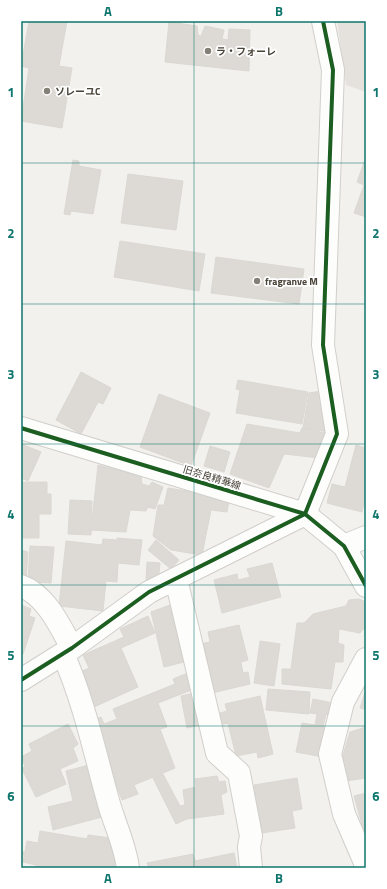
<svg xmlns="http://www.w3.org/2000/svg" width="387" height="889" viewBox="0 0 387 889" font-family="'Titillium Web','Noto Sans JP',sans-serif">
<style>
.parking{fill:#e5e2de}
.building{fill:#dddad5;stroke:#dbd8d3}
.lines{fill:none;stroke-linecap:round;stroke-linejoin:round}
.minor-casing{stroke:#d1cfcb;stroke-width:24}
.minor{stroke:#fdfdfc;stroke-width:22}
.cycleway-casing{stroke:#fff;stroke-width:6}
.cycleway{stroke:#1b5e20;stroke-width:4}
.grid{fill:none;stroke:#0f766e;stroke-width:1;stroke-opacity:0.55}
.poi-dot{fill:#848077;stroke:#fff;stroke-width:1.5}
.labels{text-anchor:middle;stroke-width:3.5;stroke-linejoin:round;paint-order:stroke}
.poi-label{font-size:10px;font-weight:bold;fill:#494338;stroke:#fff;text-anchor:start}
.street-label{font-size:10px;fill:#494338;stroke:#fff}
.neatline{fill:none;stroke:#0f766e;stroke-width:1.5}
.grid-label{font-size:13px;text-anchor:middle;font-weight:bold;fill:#0f766e}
</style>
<rect width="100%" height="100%" fill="#f3f1ed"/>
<path class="parking" d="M337,21h29v71l-20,-7z"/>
<g class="building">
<path d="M29,21h38l-8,45 13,2 -10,60 -41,-7 8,-53 -8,-2z"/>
<path d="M169,22l28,4 1,9 3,1 4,-10 19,4 -2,9 6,1 1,-11 21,1 -1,41 -84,-9z"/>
<path d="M366,157v60l-12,-4 10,-28 -7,-3z"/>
<path d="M73,160l6,1v5l22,4 -8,44 -22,-3 -1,4 -6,-1z"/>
<path d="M128,174l55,7 -7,49 -55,-7z"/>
<path d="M120,241l85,13 -6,37 -85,-14z"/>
<path d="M216,257l88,12 -5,35 -88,-11z"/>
<path d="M81,372l30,16 -8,16 -5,-2 -17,32 -25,-14z"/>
<path d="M238,380l70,12 -6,32 -66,-11 4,-23 -4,-1z"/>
<path d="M322,391l7,41 -26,-4 6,-35z"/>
<path d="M159,394l51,19 -19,53 -51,-19z"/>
<path d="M247,424l53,9 2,-5 27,6 -9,24 -36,-4 -15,34 -39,-14z"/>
<path d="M21,444l20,8 -13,29 -7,-3z"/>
<path d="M356,445l10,3v48l-4,16 -35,-9 5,-19 13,3z"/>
<path d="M210,446l20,6 -6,20 -20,-6z"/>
<path d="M98,465l43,11 1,8 7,2 3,-4 11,5 -8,22 -7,-2 -2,4 -16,-1 -4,22 -35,-2z"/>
<path d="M21,482h26v12h4v20h-12v24h-18z"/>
<path d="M168,488l45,7v3l16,3 -2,11 -16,-2 -9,45 -31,-5 -18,-14 5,-31h6z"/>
<path d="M70,500l22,1 -1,34 -23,-1z"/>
<path d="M117,538l25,2 -3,25 -21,-2 -1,19 -11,-1 -3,30 -44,-5 7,-65 36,4 1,-6 14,1z"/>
<path d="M156,540l23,20 -8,9 -23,-19z"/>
<path d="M30,546l24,1 -3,36 -23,-1z"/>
<path d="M21,550l7,2 -2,29 -5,-2z"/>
<path d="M147,562l13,1 -2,20 -12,-2z"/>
<path d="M272,563l9,34 -59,16 -8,-33 23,-6 1,6 12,-3 -3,-8z"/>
<path d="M359,599l7,3v27h-3l-3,4 -21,-4 -1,14 6,2 -1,17h-8l-4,27 -49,-5v-15h9l6,-46h7l9,-9 33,-8 3,-6z"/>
<path d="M21,605l10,4 -2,7 6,2 -12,36h-2z"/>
<path d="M170,605l14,57 -20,5 -13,-55z"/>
<path d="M148,616l7,17 -34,15 17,39 -44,20 -16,-34 11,-5 -6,-13 41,-18 -4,-8z"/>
<path d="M239,625l9,35 -7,2 2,11 5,-1 2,12 -38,9 -12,-49 10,-2 -2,-10z"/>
<path d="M260,641l20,3 -6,42 -20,-3z"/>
<path d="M188,673l6,16 -36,14 9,24 -7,2 15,39 -41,17 4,9 -16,6 -30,-79 9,-4 3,7 13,-5 -4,-10 62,-25 -2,-5z"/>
<path d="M268,689l42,3 -1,22 -43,-4z"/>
<path d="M366,689v21l-6,-2z"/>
<path d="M194,693l6,32 -13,3 -6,-32z"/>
<path d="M260,696l13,58 -15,4 -1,-6 -21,4 -8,-33 -9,2 -2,-11 10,-3 -2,-7z"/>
<path d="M313,699l20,4 -3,12 -4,-1 -3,13 5,1 -5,29 -27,-5 6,-29 13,2 2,-11 -7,-1z"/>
<path d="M68,724l10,20 -5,4 5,13 -18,8 6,15 -30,13 -14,-28 3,-3 -4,-9 11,-6 -3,-7z"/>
<path d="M366,727v51l-20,3 -4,-23 8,-26z"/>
<path d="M89,765l13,52 -49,13 -5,-23 25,-6 -7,-30z"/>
<path d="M163,774l17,32 5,-1 -2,-15 13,-3 -1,-8 22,-3 2,6 6,-1 2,11 -6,3 3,19 -37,5 -11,5 -23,-46z"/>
<path d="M297,778l5,31 -10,2 3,17 -33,5 -8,-48z"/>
<path d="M366,793v46l-12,-43z"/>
<path d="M40,831l47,8 1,-4 22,3v5l8,1 -4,24h-78v-3l-13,-3 4,-21 11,2z"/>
<path d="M21,851l3,1 -3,10z"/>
<path d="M234,853l3,15h-88l-2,-5 46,-9 2,7z"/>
</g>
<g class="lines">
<g class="minor-casing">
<g id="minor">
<path d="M21,428l284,86 39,32 22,40"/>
<path d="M344,546l22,-9"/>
<path d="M176,579l41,174 22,20 12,63 -2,11 2,21"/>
<path d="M21,586c25,9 39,40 51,62"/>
<path d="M63,654c21,47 32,100 46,150 6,21 16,41 19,64"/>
<path d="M366,659l-23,43 -13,52 14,60 22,51"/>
<path d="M21,680l51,-32 77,-56 156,-78 32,-80 -14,-89 10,-275 -10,-49"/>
</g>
</g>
<use href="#minor" class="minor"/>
<g class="cycleway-casing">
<g id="cycleway">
<path d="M21,428l284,86 39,32 22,40"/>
<path d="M21,680l51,-32 77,-56 156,-78 32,-80 -14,-89 10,-275 -10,-49"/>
</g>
</g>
<use href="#cycleway" class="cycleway"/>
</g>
<path class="grid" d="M194,21v847M21,163h345M21,304h345M21,444h345M21,585h345M21,726h345"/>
<g class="poi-dot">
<circle cx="208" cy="51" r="4"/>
<circle cx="47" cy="91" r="4"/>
<circle cx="257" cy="281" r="4"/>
</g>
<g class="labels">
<g class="poi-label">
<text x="216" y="55">ラ・フォーレ</text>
<text x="55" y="95">ソレーユC</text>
<text x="265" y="285">fragranve M</text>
</g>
<g class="street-label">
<text transform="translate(212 477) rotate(17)" y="4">旧奈良精華線</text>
</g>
</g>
<rect width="387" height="889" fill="none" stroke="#ffffff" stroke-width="44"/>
<rect x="22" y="22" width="343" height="845" class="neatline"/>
<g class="grid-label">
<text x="108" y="16">A</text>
<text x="279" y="16">B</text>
<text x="11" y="97">1</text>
<text x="376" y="97">1</text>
<text x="11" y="238">2</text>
<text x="376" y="238">2</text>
<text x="11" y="379">3</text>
<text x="376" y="379">3</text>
<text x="11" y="519">4</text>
<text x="376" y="519">4</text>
<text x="11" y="660">5</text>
<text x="376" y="660">5</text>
<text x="11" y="801">6</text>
<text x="376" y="801">6</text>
<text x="108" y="883">A</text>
<text x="279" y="883">B</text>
</g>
</svg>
